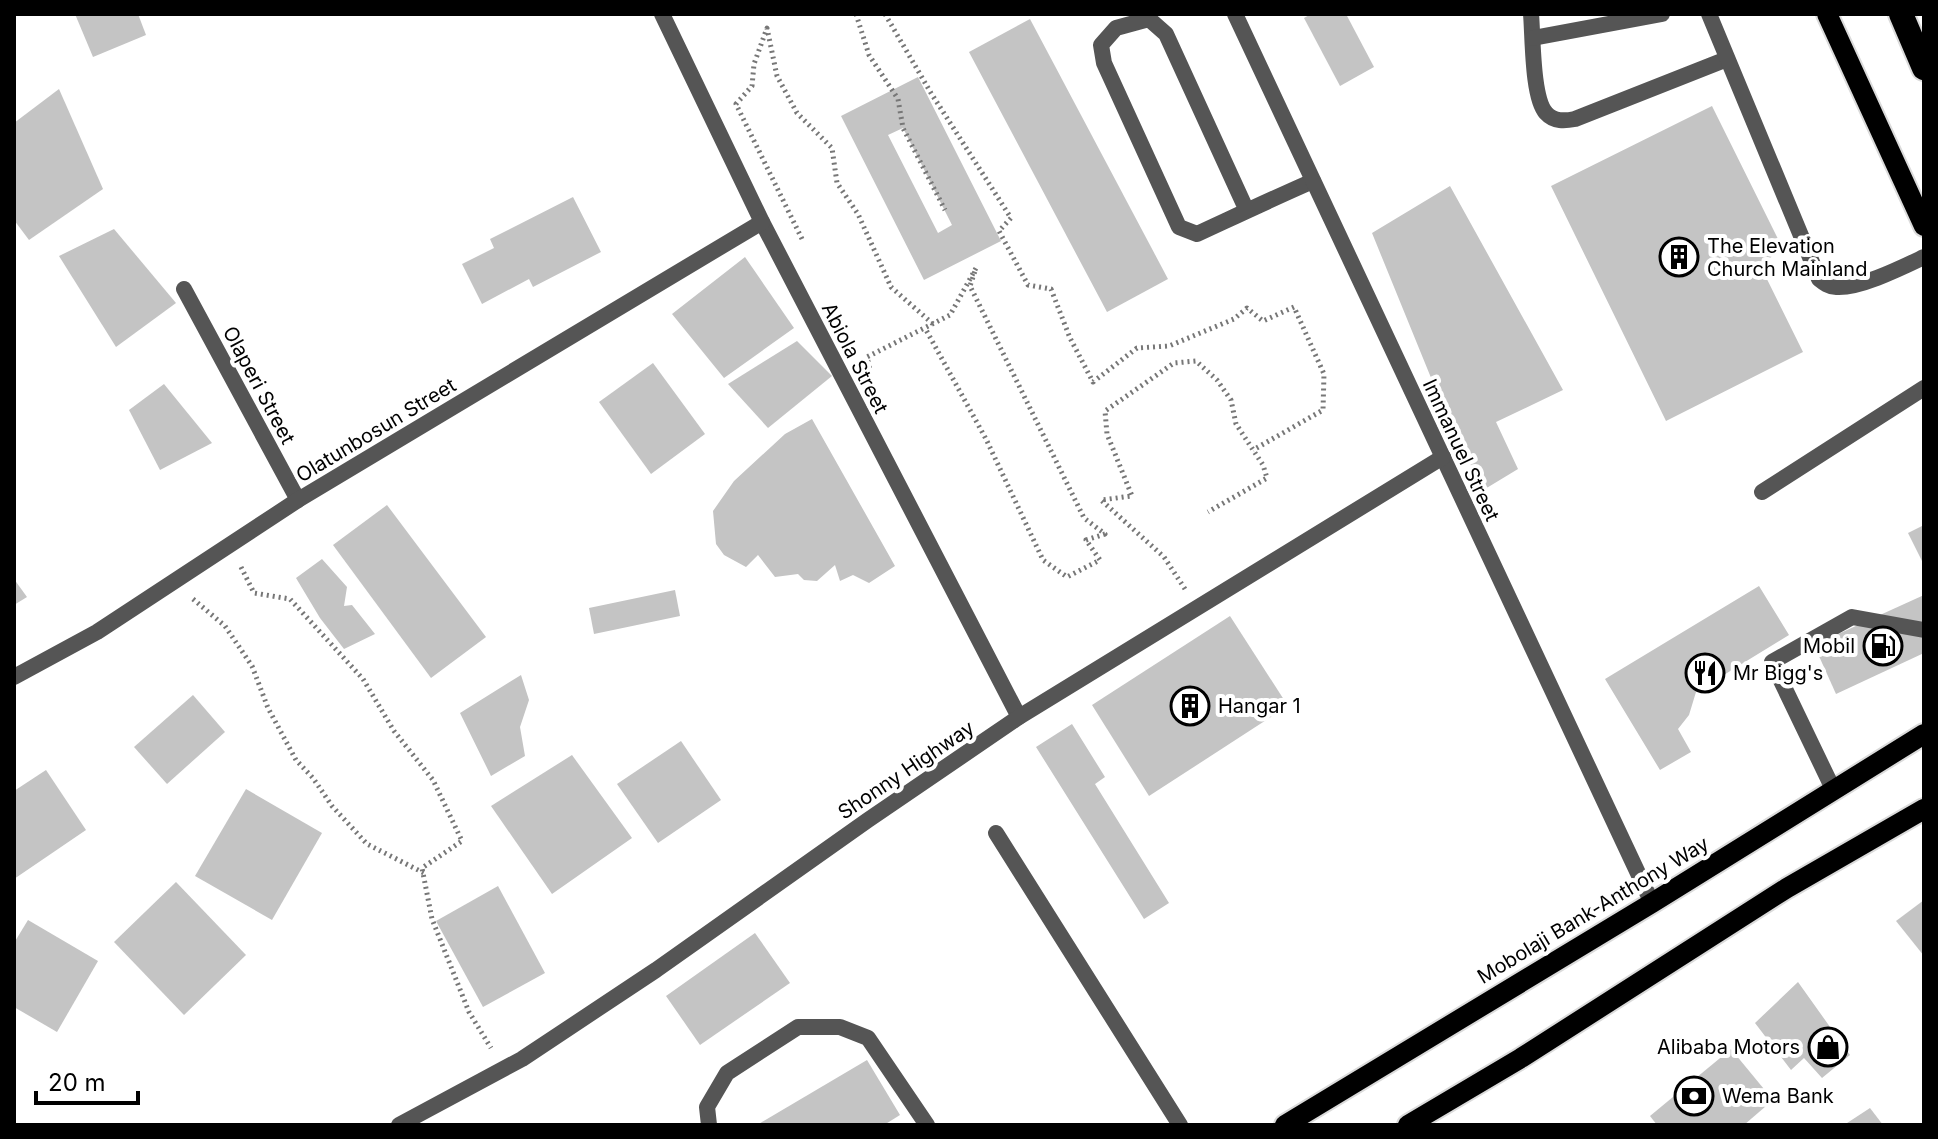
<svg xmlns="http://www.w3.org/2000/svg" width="1938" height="1139" viewBox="0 0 1938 1139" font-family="Inter,sans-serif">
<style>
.building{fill:#c4c4c4;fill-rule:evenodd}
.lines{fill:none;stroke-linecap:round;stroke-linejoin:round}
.primary-casing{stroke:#dbdbdb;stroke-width:24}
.motorway-casing{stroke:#dbdbdb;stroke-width:28}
.path{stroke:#777;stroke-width:5;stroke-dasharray:2 4;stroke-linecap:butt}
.service{stroke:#555;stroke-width:16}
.minor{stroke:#555;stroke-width:16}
.primary{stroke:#000;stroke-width:20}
.motorway{stroke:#000;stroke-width:24}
.labels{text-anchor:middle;stroke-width:8;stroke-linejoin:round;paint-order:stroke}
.poi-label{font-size:20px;fill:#000;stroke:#fff;text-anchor:start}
.street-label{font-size:20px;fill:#000;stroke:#fff}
</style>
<rect width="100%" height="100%" fill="#fff"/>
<g class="building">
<path d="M75,14h63l8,21 -53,22z"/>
<path d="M1311,14h35l28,53 -34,19 -36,-68z"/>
<path d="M1030,19l138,260 -61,33 -138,-260z"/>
<path d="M918,77l83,164 -77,39 -83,-164zM903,128l49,97 -14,8 -50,-98z"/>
<path d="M59,89l44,100 -74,51 -15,-20v-97z"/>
<path d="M1712,106l72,145 -25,12 44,89 -137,69 -115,-235z"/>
<path d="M1450,186l113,204 -67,32 22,47 -33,20 -27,-45 -86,-211z"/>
<path d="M573,197l28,55 -68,35 -4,-8 -47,25 -20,-40 32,-16 -4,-9z"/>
<path d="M114,229l62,74 -60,44 -57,-91z"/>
<path d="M745,257l49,71 -70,50 -52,-64z"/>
<path d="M797,341l35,35 -64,52 -40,-44z"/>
<path d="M653,363l52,71 -54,40 -52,-72z"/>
<path d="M164,384l48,59 -52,27 -31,-60z"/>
<path d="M812,419l83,147 -26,17 -16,-8 -13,6 -5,-16 -18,16 -13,-1 -6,-6 -23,3 -17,-22 -12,12 -22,-12 -8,-11 -3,-33 21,-30 51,-47z"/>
<path d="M387,505l99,132 -55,41 -98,-133z"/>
<path d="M1924,525v40l-16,-32z"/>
<path d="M322,559l25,28 -3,19 8,-1 23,29 -31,15 -24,-31 -24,-40z"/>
<path d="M14,579l13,18 -13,8z"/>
<path d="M1759,586l30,49 -93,57 -7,23 -11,14 13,23 -31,18 -55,-91z"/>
<path d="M675,590l5,26 -86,18 -5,-26z"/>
<path d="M1924,595v58l-88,41 -22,-49z"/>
<path d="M1230,616l58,90 -139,90 -57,-91z"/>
<path d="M521,675l8,25 -9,27 5,29 -34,20 -31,-63z"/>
<path d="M193,695l32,37 -58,52 -33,-37z"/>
<path d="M1072,724l33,53 -10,7 74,119 -25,16 -108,-172z"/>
<path d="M681,741l40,59 -63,43 -41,-59z"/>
<path d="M572,755l60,83 -80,56 -61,-88z"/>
<path d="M46,770l40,60 -72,49v-88z"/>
<path d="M246,789l76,44 -50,87 -77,-44z"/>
<path d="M176,882l70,73 -62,60 -70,-73z"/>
<path d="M498,886l47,87 -62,34 -47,-86z"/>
<path d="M1924,900v56l-28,-35z"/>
<path d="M28,920l70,41 -41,71 -43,-25v-64z"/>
<path d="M755,933l35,50 -90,62 -34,-49z"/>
<path d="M1798,982l52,73 -28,23 -18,-20 -13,12 -36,-47z"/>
<path d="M1731,1049l42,51 -29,25h-87l-7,-9z"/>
<path d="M867,1060l33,55 -16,10h-127z"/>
<path d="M1870,1108l13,17h-39z"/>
</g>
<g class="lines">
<g class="primary-casing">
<g id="primary">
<path d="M1827,14l97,212"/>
<path d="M1285,1125l367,-222 272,-169"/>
<path d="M1408,1125l113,-67 266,-170 137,-79"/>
</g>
</g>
<g class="motorway-casing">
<path id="motorway" d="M1901,14l23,54"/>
</g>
<g class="path">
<path d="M856,14l13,41 29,44 5,29 42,82"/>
<path d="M885,14l46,79 80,125 -12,13 29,54 23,4 19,49 23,44 44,-34 32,-2 65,-27 13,-11 16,13 31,-14 30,67 -1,36 -70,40"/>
<path d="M802,239l-66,-135 16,-18 2,-22 13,-36 10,48 20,37 35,35 5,35 21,31 33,73 42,37"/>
<path d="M871,374l-4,-17 83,-42 26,-47 -6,18 114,232 21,16 -19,6 14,20 -33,17 -24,-17 -57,-121 -61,-111"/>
<path d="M241,567l13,26 36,6 73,80 31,52 39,49 29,61 -40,27 10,51 37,93 22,36"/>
<path d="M1185,589l-21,-32 -63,-57 31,-4 -25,-62 -2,-23 69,-48 22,-2 21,19 14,20 5,24 27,41 4,13 -59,34"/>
<path d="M193,599l32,27 27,40 16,42 28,52 17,18 19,28 35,38 57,29"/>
</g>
<g class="service">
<path d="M1531,14c2,22 1,84 15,99 8,9 19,8 29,6l152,-60"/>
<path d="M1709,14l110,265c5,4 10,8 17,8 23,2 67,-20 88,-30"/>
<path d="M1533,38l129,-24"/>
<path d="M1247,211l-81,-177 -17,-15 -33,9 -15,17 3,18 75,164 18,7c39,-18 77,-36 116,-53"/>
<path d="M1762,492l162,-104"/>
<path d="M1834,791l-62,-129 80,-45 72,13"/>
<path d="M996,833l184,292"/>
<path d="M709,1125l-2,-18 20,-34 71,-46h42l28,11 59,87"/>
</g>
<g class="minor">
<path d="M662,14l100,208 257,495"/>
<path d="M1235,14l417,889"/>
<path d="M184,289l114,211"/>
<path d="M14,677l83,-45 201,-132 464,-278"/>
<path d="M399,1125l123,-66 134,-89 212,-150 151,-103 424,-260"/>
</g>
<use href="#primary" class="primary"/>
<use href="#motorway" class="motorway"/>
</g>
<defs>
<g id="building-ring" transform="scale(2)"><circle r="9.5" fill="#fff" stroke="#000" stroke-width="1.5"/><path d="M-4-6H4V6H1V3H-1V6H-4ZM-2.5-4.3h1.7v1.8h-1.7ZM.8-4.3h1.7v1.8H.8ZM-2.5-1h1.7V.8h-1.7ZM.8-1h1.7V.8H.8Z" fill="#000"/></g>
<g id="fuel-ring" transform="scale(2)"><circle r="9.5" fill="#fff" stroke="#000" stroke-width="1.5"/><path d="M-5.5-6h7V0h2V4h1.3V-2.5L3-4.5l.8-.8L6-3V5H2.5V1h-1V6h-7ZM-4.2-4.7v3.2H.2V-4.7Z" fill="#000"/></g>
<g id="restaurant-ring" transform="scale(2)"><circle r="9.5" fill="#fff" stroke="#000" stroke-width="1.5"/><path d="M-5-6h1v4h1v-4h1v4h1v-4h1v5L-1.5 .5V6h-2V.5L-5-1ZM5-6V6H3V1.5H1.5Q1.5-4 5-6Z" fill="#000"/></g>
<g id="shop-ring" transform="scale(2)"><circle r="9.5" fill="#fff" stroke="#000" stroke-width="1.5"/><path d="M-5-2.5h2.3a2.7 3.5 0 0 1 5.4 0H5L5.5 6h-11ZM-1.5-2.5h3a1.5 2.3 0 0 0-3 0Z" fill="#000"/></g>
<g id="bank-ring" transform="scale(2)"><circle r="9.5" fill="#fff" stroke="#000" stroke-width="1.5"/><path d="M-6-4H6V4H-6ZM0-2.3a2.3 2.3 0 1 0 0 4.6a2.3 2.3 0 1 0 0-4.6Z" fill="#000"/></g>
</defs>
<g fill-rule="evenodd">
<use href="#building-ring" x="1679" y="257"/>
<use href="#fuel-ring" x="1883" y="646"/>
<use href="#restaurant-ring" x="1705" y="673"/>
<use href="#building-ring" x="1190" y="706"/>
<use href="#shop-ring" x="1828" y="1047"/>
<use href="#bank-ring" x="1694" y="1096"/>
</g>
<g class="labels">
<g class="poi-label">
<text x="1707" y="253">The Elevation<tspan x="1707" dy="23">Church Mainland</tspan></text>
<text x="1855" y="653" text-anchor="end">Mobil</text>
<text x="1733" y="680">Mr Bigg's</text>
<text x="1218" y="713">Hangar 1</text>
<text x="1800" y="1054" text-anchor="end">Alibaba Motors</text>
<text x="1722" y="1103">Wema Bank</text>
</g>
<g class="street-label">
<text transform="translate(855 358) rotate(63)" y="7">Abiola Street</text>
<text transform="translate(259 385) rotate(62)" y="7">Olaperi Street</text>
<text transform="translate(376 430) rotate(-31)" y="7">Olatunbosun Street</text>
<text transform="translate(1461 450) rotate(65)" y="7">Immanuel Street</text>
<text transform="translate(906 770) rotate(-34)" y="7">Shonny Highway</text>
<text transform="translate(1593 910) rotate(-31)" y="7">Mobolaji Bank-Anthony Way</text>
</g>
</g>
<rect width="1938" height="1139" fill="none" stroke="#000000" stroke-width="32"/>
<path d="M36 1091v12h102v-12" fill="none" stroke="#000000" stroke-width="4"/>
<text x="48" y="1091" font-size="24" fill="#000000" stroke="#ffffff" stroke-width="6" paint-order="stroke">20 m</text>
</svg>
